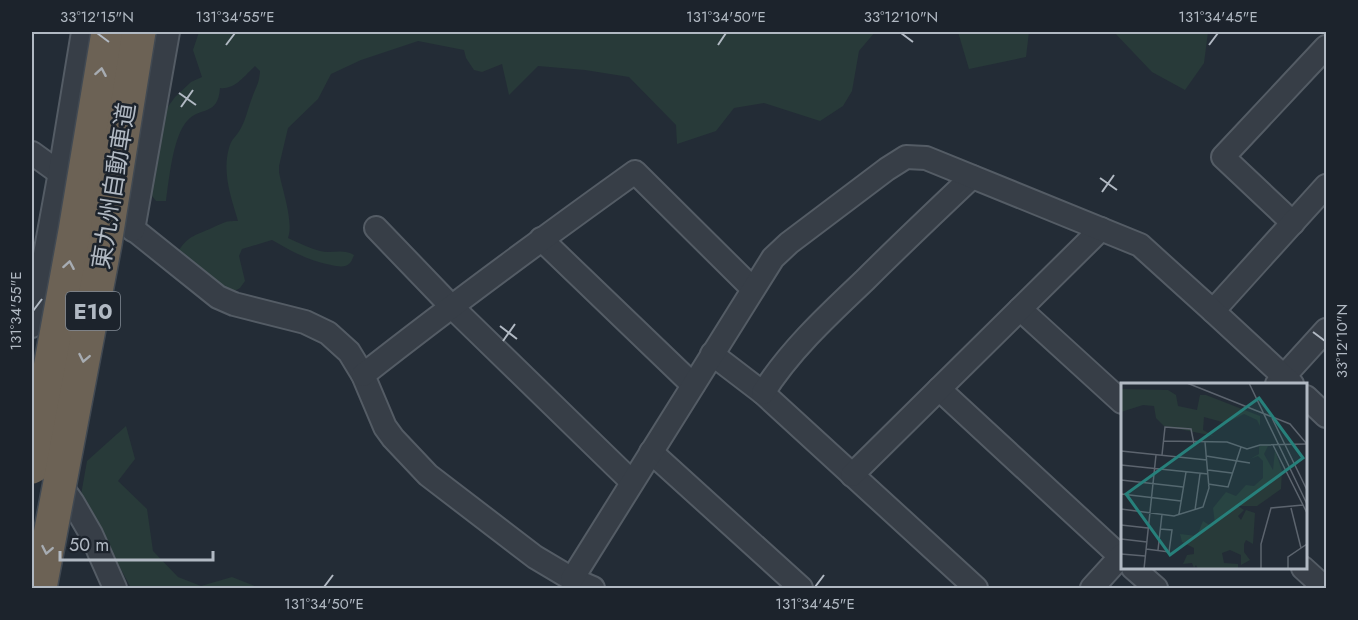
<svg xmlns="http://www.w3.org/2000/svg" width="1358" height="620" viewBox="0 0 1358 620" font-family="Jost,'Noto Sans JP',sans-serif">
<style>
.green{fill:#283a39}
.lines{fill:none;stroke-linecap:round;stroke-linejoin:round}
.minor-casing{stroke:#545c65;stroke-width:26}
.minor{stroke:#373e47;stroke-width:22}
.highway-bridge-casing{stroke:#414952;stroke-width:36;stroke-linecap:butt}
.highway-bridge{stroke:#6c6255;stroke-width:33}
.oneway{stroke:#a7acb2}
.ticks{fill:none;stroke:#b1b9c3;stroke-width:2}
.labels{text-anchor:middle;stroke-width:5;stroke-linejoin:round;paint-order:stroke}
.shield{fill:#1c232c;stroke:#848c96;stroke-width:1.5}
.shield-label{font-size:22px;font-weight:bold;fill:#b1b9c3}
.street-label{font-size:24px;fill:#b1b9c3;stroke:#1c232c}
.inset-road{fill:none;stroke:#5c646e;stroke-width:1.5}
.view{fill:#27807b;fill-opacity:0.15;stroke:#27807b;stroke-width:3}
.inset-edge{fill:none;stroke:#b1b9c3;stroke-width:3}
.neatline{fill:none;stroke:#b1b9c3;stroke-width:2}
.ticks-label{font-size:15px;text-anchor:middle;fill:#b1b9c3}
</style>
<rect width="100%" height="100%" fill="#232c36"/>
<g class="green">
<path d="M199,32h676l-16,19 -7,40 -9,15 -23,15 -56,-18 -30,5 -18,23 -39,13 -1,-19 -47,-48 -44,-7 -47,-4 -29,29 -7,-31 -20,8 -8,-2 -8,-12 -2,-8 -46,-9 -57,19 -30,14 -13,25 -30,29 -9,38v6c3,17 15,50 9,66 11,5 21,10 32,13 12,3 23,-3 34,4 -2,5 -3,9 -9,11 -4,1 -10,0 -14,-1 -22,-4 -40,-14 -59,-25l-30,9 -3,7 6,25 -5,7 -11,6 -51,-42c10,-17 19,-17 36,-25 12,-5 10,-6 24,-6 -7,-24 -16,-48 -9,-73 2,-9 8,-12 12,-20 5,-9 7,-20 11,-30 4,-12 7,-13 8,-27l-5,-5c-10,9 -20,24 -35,22 -2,29 -20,18 -33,33 -14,15 -18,59 -21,80h-10l-7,-9 13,-77 13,-18 16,-15 11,-5 -9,-27z"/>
<path d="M958,32h71l-3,25 -57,12z"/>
<path d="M1114,32h94l-4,31 -19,27 -33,-18z"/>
<path d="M126,426l9,33 -17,22 29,28 6,42 25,26 23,9 31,-9 28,11h-129l-50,-93 6,-34z"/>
</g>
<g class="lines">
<g class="minor-casing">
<g id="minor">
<path d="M32,153l65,47 121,97 16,7 71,18 23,11 21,19 14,23 22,52 8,11 35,37 107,82 37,22 21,9"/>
<path d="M1293,223l-70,-66 103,-110"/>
<path d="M376,228l75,78 181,176"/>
<path d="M133,230l35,-198"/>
<path d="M541,239l152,146"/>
<path d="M1020,309l102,93"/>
<path d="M1213,311l113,-125"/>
<path d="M32,326l28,-154 23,-140"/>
<path d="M712,354l51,39 213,195"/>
<path d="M363,375c89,-70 180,-137 272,-203l118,117"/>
<path d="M1277,384l49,-54"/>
<path d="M939,389l183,169"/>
<path d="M763,393c26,-42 66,-79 102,-113 35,-35 71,-69 107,-103"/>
<path d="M1306,397l20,19"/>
<path d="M651,452l150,136"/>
<path d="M852,475l249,-246"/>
<path d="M55,477l18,26 18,31 24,54"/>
<path d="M1133,568l23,20"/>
<path d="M1303,568l22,20"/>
<path d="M572,579l201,-321 16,-15 98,-74 19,-12 20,1 214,87 73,66 79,73"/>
<path d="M1092,588l30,-33"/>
</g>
</g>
<use href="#minor" class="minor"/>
<g class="highway-bridge-casing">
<g id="highway-bridge">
<path d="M32,467l43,-236 33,-199"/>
<path d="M40,588l65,-344 34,-212"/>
</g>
</g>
<use href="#highway-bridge" class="highway-bridge"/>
</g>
<defs><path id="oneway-chevron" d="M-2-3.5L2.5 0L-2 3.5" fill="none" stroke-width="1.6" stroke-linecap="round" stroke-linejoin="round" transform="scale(1.5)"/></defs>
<g class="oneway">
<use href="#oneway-chevron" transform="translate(101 72) rotate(-80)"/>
<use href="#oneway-chevron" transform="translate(69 265) rotate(-80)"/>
<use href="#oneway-chevron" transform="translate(84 358) rotate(101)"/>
<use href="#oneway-chevron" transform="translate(47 550) rotate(101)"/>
</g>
<path class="ticks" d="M97,33l12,9M901,33l12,9M226,45l9,-12M718,45l8,-12M1209,45l9,-12M179,93l17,12M181,107l12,-17M1100,178l17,12M1102,192l12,-17M33,311l9,-12M500,326l17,13M1313,332l12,9M503,341l12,-17M324,587l9,-12M815,587l9,-12"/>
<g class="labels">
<rect class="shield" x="66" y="292" width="54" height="38" rx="4.5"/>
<g class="shield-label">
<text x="93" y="319">E10</text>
</g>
<g class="street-label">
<text transform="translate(114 186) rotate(-81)" y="8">東九州自動車道</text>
</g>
</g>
<g transform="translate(1121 383)">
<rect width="186" height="186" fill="#232c36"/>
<path d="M0,6l47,1 8,5 2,11 19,4 3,-15h6l54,21v10l-3,-6 -13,-6 -18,9 -22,-6 -1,13 11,6 -50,-10 -8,-8 -2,-12 -11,-1 -22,7zM138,63h9l-4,8 9,16 2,-20 7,21 -1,18 -24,17h-19l6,4 -6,6 3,4 5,-10 9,3 -2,31 -7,-4 -2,4v8l6,8 -9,5v-10l-11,-5 -8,3 2,10 14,1v5h-40l-2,-4 -2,3 -2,-5 -9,1 4,-9 7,-1v-6l-12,-6 -2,-8 17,2 6,-15 8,5 4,-2 -2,-16 13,-16 10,4 10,-11 8,1 9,-8v-17l-5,-5 -8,3 9,-5z" fill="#283a39"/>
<path class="inset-road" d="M66,0l103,41 16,19M128,0l58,121M151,35l35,72M42,58l64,1 20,7 13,-4 47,-1M152,62l34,68M0,68l86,9M41,72l3,-28 26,2 3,15M85,73l44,7M0,82l87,9M87,87l24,3M0,97l62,7M87,101l20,3 13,-40M0,111l60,7M170,125l10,40M0,126l53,7 29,-9 6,-19 -4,-46M74,127l5,-36M58,131l7,-42M0,142l27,3M0,156l26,3M25,166l23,3 3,-22 -12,-1M37,167l4,-36M0,171l24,2M23,186l12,-114M140,186v-25l10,-36 32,-3M167,186v-12l19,-13"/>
<path class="view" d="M138,15l44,60 -133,97 -44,-61z"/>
<rect width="186" height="186" class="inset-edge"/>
</g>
<rect width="1358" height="620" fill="none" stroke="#1c232c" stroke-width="66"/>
<path d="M60 551v9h153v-9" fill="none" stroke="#b1b9c3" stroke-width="3"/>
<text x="69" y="551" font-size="18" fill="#b1b9c3" stroke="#1c232c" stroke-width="4.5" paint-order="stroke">50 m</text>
<rect x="33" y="33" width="1292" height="554" class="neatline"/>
<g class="ticks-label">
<text x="97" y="22">33°12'15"N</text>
<text x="235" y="22">131°34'55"E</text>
<text x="726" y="22">131°34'50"E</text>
<text x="901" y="22">33°12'10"N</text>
<text x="1218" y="22">131°34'45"E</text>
<text transform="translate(16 311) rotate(-90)" y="5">131°34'55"E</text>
<text transform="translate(1342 341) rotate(-90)" y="5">33°12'10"N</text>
<text x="324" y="609">131°34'50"E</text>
<text x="815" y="609">131°34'45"E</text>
</g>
</svg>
